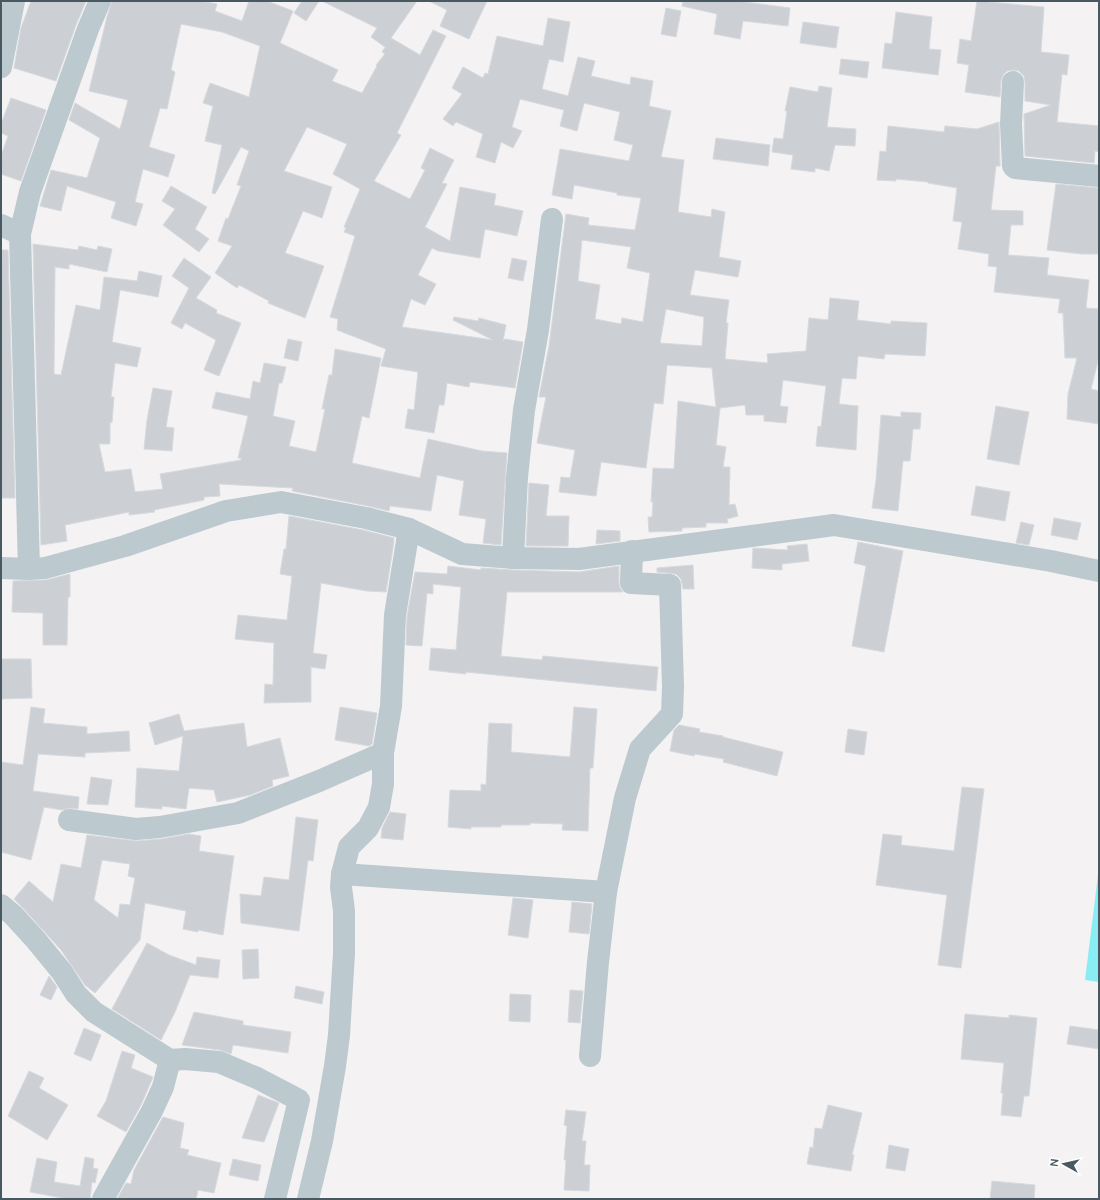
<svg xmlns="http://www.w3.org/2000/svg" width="1100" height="1200" viewBox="0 0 1100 1200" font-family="Ubuntu,sans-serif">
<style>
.water{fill:#8aedf3}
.building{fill:#ccd0d5;stroke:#d6d9de;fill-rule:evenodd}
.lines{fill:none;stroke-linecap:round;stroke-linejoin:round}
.minor{stroke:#bcc9cf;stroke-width:22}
</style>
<rect width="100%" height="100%" fill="#f4f2f2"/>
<path class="water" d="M1099,867v115l-14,-2z"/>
<g class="building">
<path d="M31,1h55l-10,24 -20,56 -42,-13 7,-40z"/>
<path d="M112,1h89l16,3 -2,7 27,10 7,-20h18l26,10 -13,32 58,27 -6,11 30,12 15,-27 -1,-1 9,-11 -3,-2 4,-6 -1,1 -14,-10 6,-9 -55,-27h95l-26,37 29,17 13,-25 13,6 -49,97 4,2 -27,46 36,18 15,-29 -4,-2 9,-20 24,12 -12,23 5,1 -22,43 25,14 10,-54 36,7 -2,11 29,6 -6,25 -32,-7 -5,29 -42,-7 -6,-3 -14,27 18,9 -11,21 -14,-6 -9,28 91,13 -40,-20 1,-3 24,4 1,-3 27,7 -3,16 2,-2 18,3 -8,46 -45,-6 -1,5 -22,-4 -3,22h-5l-5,28 -29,-5 3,-19 6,1 4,-38 -37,-6 5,-17 -49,-19 1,-11 -8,-2 25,-81 -11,-4 2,-4 -2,-1 16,-38 -27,-15 14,-30 -40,-17 -23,44 48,16 -10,31 -19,-7 -18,42 39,13 -19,52 -37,-15 1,-2 -30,-16 -2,3 -22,-15 17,-27 -14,-5 8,-23 2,1 13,-33 -4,-1 12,-34 -8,-4 -26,47 -3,-1 10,-48 -17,-4 8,-35 -10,-3 7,-20 39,14 11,-51 -38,-14 -41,-8 -10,46 4,2 -8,37 -7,-1 -11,39 26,8 -7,22 -25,-8 -8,33 8,2 -7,22 -25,-8 5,-16 -49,-16 -6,25 -21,-5 11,-36 36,8 13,-40 -31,-18 6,-17 45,26 8,-29 -39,-9 18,-74z"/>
<path d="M302,1h17l-13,20 -12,-8z"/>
<path d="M429,1h58l-18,38 -29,-13 7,-16z"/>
<path d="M683,1h55l52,7 -2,18 -45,-5 -3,18 -26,-5 3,-20 -35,-8z"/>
<path d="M977,1h13l-1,1 55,5 -3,45 28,3 -2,20 -5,-1 -5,48 42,4v26l-4,-1 -1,12 -69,-7 -1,-42 27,-9 -26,-4v-19l-1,-6 -5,-5 -6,-1 -6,1 -4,4 -2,6 -1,16 -35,-5 4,-27 -12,-2 3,-24 11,2z"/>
<path d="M666,8l15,3 -5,26 -15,-3z"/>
<path d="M896,12l36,5 -3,32 12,1 -3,25 -56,-7 3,-25 7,1z"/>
<path d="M548,18l22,4 -7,40 -14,-3 -7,30 26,7 10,-39 17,4 -4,15 39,9 1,-8 22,4 -4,25 22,5 -10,46 23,3 -6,52 33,5 1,-8 13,3 -6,45 22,4 -3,16 -43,-7 -5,25 39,5 -3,23h2l-3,36 43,4 -1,-9 39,-3 3,-33 19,2 2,-22 29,3 -2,19 34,4v-3l36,2 -2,33 -40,-2 -1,5 -26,-3 -2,23 -14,-1 -3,26 19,2 -2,44 -40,-4 2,-20 3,1 5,-41 -43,-6 -3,26 8,1 -2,16 -22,-2v-6h-18l-1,-10 -25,3 -4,37 10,2 -3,20h7l-1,38 6,-1 3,12 -11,3 1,4h-22v4l-24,1v3l-33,1 -1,-15h4l1,-15h-2l2,-34 21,1 4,-68 38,6 -4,-39 -45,-3 -4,39 -9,-1 -8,65 -45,-6 -5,34 -37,-4 2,-15 9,1 5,-28 -38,-7 9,-46h-7l10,-51 17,-132 23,4 -1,7 47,5 6,-32 -24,-3v-2l-43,-8 -2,14 -20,-4 8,-46 69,12 4,-16 -19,-5 6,-28 -36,-9 -7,28 -17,-5 4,-16 -44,-11 -8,28 10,4 -9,17 -12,-6 -6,21 -19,-6 7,-23 -27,-12 -3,4 -10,-7 19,-25 -10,-6 11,-21 20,11 2,-5 3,1 9,-38 46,10zM582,240l49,7 -4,21 23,5 -7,49 -21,-4 -1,6 -26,-5 5,-34 -22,-4zM666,309l38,8 -2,29 -42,-3z"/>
<path d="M803,22l36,5 -3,21 -36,-5z"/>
<path d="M841,59l28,3 -2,16 -28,-4z"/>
<path d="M819,86l13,2 -5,39 29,2 -1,17 -20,-1 -6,26 -14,-3v4l-24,-3 2,-14 -21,-3 2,-14 9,1 4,-28h-2l5,-24 28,5z"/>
<path d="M11,98l35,12 -25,71 -20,-7v-18l7,-20 -7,-3v-9z"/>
<path d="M999,122l1,44h-4l-5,44 32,1v14h-12l-3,30 41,3 -2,17 42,5 -3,28 13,1v48l-8,32 8,2v33l-32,-5 1,-25 9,-36h-12l-2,-45h-5l2,-14 -66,-7 3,-25 -9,-1 1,-12 -31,-5 4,-27 -9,-1 4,-33 -29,-5v-1l-32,-3v2l-19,-1 3,-29 6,1 2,-26 56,6 1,-6 32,3z"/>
<path d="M716,138l54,7 -2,21 -55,-7z"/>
<path d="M1056,184l43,4v66h-17l-35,-4z"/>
<path d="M171,186l36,21 -12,22 14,10 -10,13 -36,-27 12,-16 -13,-8z"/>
<path d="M33,244l45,6 1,-4 18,4 1,-4 14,3 -5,23 -38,-8v5l-14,-2 -1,107 7,1 15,-70 24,5 4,-33 33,4 2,-10 23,5 -4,21 -38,-7 -8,52 29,6 -4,19 -22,-4 -4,34h3l-2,26 -2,-1v22h-11l6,28 26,-3 4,23 28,-3 -3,-15 81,-14v-2h-3l10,-42 -36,-8 4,-16 34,7 3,-18 7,2 4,-20 22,4 -4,16h-3l-6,33 22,5 -6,25 27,6 9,-43h-3l7,-34h3l3,-26 46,9 -12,60 -7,-2 -10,47 68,15 8,-39 54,12 25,2 -6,92 -18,-2 3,-24 -27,-4 5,-34 -27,-6 -6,36 -41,-5 -1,5 -21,-5 -76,-15 1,-3 -74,-4 1,12 -16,1v3l-50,10 1,2 -26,3v-3l-64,13 2,16 -26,4z"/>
<path d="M1,250h7l7,248h-14z"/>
<path d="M184,258l27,19 -15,21 21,12 -1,3 25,10 -22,53 -15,-6 12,-30 -31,-17 -3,6 -11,-6 18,-35 -17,-12z"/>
<path d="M512,258l15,3 -4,20 -15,-3z"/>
<path d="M288,339l14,3 -4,19 -14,-3z"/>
<path d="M153,388l19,3 -6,36 8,1 -2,23 -28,-2 3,-29z"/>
<path d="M996,406l33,6 -10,53 -32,-6z"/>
<path d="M901,412l20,1 -1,16h-7l-3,32h-7l-5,50 -26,-3 4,-28 5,-65 20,2z"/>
<path d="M529,483l20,2 -3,31h23l-1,30h-42z"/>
<path d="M976,486l34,6 -5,29 -34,-6z"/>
<path d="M289,516l74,14 31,8 -1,10 -7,44 -19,-1 -46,-8 -8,70 14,2 -2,14 -14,-2v35l-47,1 1,-19 8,1 1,-42 -39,-4 3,-24 49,5 5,-44 -12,-2 4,-25h2z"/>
<path d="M1054,518l27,5 -4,17 -26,-5z"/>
<path d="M1021,522l13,3 -5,20 -13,-2z"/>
<path d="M597,530l23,1v10l-24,3z"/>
<path d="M858,542l45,9 -19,101 -32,-6 14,-80 -12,-3z"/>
<path d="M807,544l2,17 -27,3v6l-30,-2 1,-20 35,2 -1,-4z"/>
<path d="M693,565l1,24h-11l-2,-10 -5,-5 -19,-2v-4z"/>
<path d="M448,566l33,4v-2l32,2 66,2 40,-6v17l1,5 3,4h-116l-6,64 41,4 1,-4 115,11 -2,24 -190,-19v2l-37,-4 2,-22 25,2 5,-63 -28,-3v10l-6,-1 -5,53 -16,-1 1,-29 8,-44 32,2z"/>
<path d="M70,574v23h-2l-1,48h-24v-32l-31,-1 1,-31 33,-1z"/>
<path d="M1,659h30l1,39 -31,1z"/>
<path d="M31,707l14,2 -2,14 44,4v7l42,-3 1,20 -45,2v4l-47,-3 -5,37 46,6 -1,12 -8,-1 -8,2 -18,-3 -13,53 -30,-8v-90l22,3z"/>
<path d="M340,707l37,6 -5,31 -3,2 -34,-6z"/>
<path d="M574,707l23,2 -4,59h-3l-2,63 -26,-1 1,-6 -33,-1v2h-29v2h-30v2l-23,-2 2,-37 31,1v-7l5,1 3,-62 23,1 -1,28 59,5z"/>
<path d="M179,714l5,17 60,-8 3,24 33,-9 9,38 -17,4 1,6 -23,9 -33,7 -3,-12 -25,-2 -3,21 -24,-3v3l-27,-2 2,-39 42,3 4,-35 -28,9 -6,-22z"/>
<path d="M679,725l21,4 -1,3 24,4v1l60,15 -6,24 -54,-14 1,-3 -29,-5 -1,2 -24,-5 4,-21z"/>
<path d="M848,729l19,3 -3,23 -19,-3z"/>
<path d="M91,777l21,3 -4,25 -21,-1z"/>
<path d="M962,787l22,2 -10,80 -13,99 -23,-3 9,-70 -71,-10 7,-51 19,2 -1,9 53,6z"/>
<path d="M390,812l16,2 -3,26 -22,-2 1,-10z"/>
<path d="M296,817l22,3 -5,41 -5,-1 -9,71 -58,-8 -1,-29 21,2 3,-19 25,3z"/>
<path d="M189,834l12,2 -2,15 35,5 -11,79 -25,-5v2l-15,-3 3,-18 -41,-8 -5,37 -45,53 -10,-8 -24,-35 -39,-43 -8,-8 15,-18 24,21 8,-38 20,4 6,-33 50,6 24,-2zM102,860l28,4 -2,12 7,2 -5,27 -10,-1 -2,14 -24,-18z"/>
<path d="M513,898l20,2 -5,38 -20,-3z"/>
<path d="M572,902l20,2 -3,30 -20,-2z"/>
<path d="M147,943l22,12 27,10 1,-8 23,3 -2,18 -28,-3 -15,37 -14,28 -49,-31z"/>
<path d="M258,949l1,29 -16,1 -1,-29z"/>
<path d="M49,976l8,11 -6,13 -11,-5z"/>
<path d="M296,986l28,6 -2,12 -28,-6z"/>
<path d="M570,990l13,1 -3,32 -12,-1z"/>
<path d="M510,994l21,1 -1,27 -21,-1z"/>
<path d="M194,1012l49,9v4l48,7 -3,21 -55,-8 -2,9 -11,-4 -38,-5z"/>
<path d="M965,1014l44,4v-3l28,3 -8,78h-5l-3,21 -20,-2 2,-22h-2l3,-30 -43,-4z"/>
<path d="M1070,1026l29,4v19l-32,-5z"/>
<path d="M84,1028l17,7 -10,26 -17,-7z"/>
<path d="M122,1051l13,4 -4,13 22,9 -12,28 -15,27 -29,-16 9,-15z"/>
<path d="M29,1071l15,7 -5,10 29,17 -21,35 -39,-24z"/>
<path d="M258,1095l21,8 -15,39 -22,-4z"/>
<path d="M828,1105l34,8 -10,42h2l-3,16 -44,-7 3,-17 3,1 2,-20 7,1z"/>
<path d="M566,1110l20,2 -4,29h4l-2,24h6l-1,26 -25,-1 2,-30h-2l3,-34 -3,-1z"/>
<path d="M163,1117l21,6 -4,25 9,2 -2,5 34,8 -7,30 -16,-3 -2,9h-79l9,-16 5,1 3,-14z"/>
<path d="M889,1145l20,4 -4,22 -19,-3z"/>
<path d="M85,1157l9,2 -1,9 5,1 -3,14 -3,-1 -2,17h-22l-38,-7 7,-34 20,4 -3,20 26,4z"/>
<path d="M233,1159l28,6 -3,16 -29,-6z"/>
<path d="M992,1181l43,4 -1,14h-44z"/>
</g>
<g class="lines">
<g class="minor">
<path d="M1,67l13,-66"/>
<path d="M1013,82l-2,42 2,42 2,2 84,8"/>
<path d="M1,225l19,9"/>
<path d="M513,558l4,-81 7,-67 14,-80 14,-111"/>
<path d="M1,568l28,1 16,-1 80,-22 101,-35 55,-9 85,16 43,11 53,25 51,4 66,1 255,-34 217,36 48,10"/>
<path d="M29,569l-9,-335 10,-42 58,-163 12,-28"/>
<path d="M69,820l67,9 24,-2 78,-14 81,-32 64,-28 8,-47 4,-91 14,-86"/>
<path d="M342,874l264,18"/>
<path d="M1,905l12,10 22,24 27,33 14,22 18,18 76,48 15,-1 34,3 38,16 42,22 -24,99"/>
<path d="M590,1056l8,-94 8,-70 19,-94 15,-49 32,-35 1,-27 -3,-102 -39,-2 1,-32"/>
<path d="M103,1199l49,-88 11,-24 7,-27"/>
<path d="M308,1199l14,-58 13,-75 4,-31 5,-82v-42l-3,-24 1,-13 7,-27 19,-19 11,-21 4,-23v-31"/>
</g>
</g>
<rect width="1100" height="1200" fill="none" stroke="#485961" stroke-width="4"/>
<g transform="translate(1064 1164) rotate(278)" stroke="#ffffff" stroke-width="3" paint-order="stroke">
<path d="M0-3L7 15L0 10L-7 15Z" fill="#485961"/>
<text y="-6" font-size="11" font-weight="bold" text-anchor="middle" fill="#485961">N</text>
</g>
</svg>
